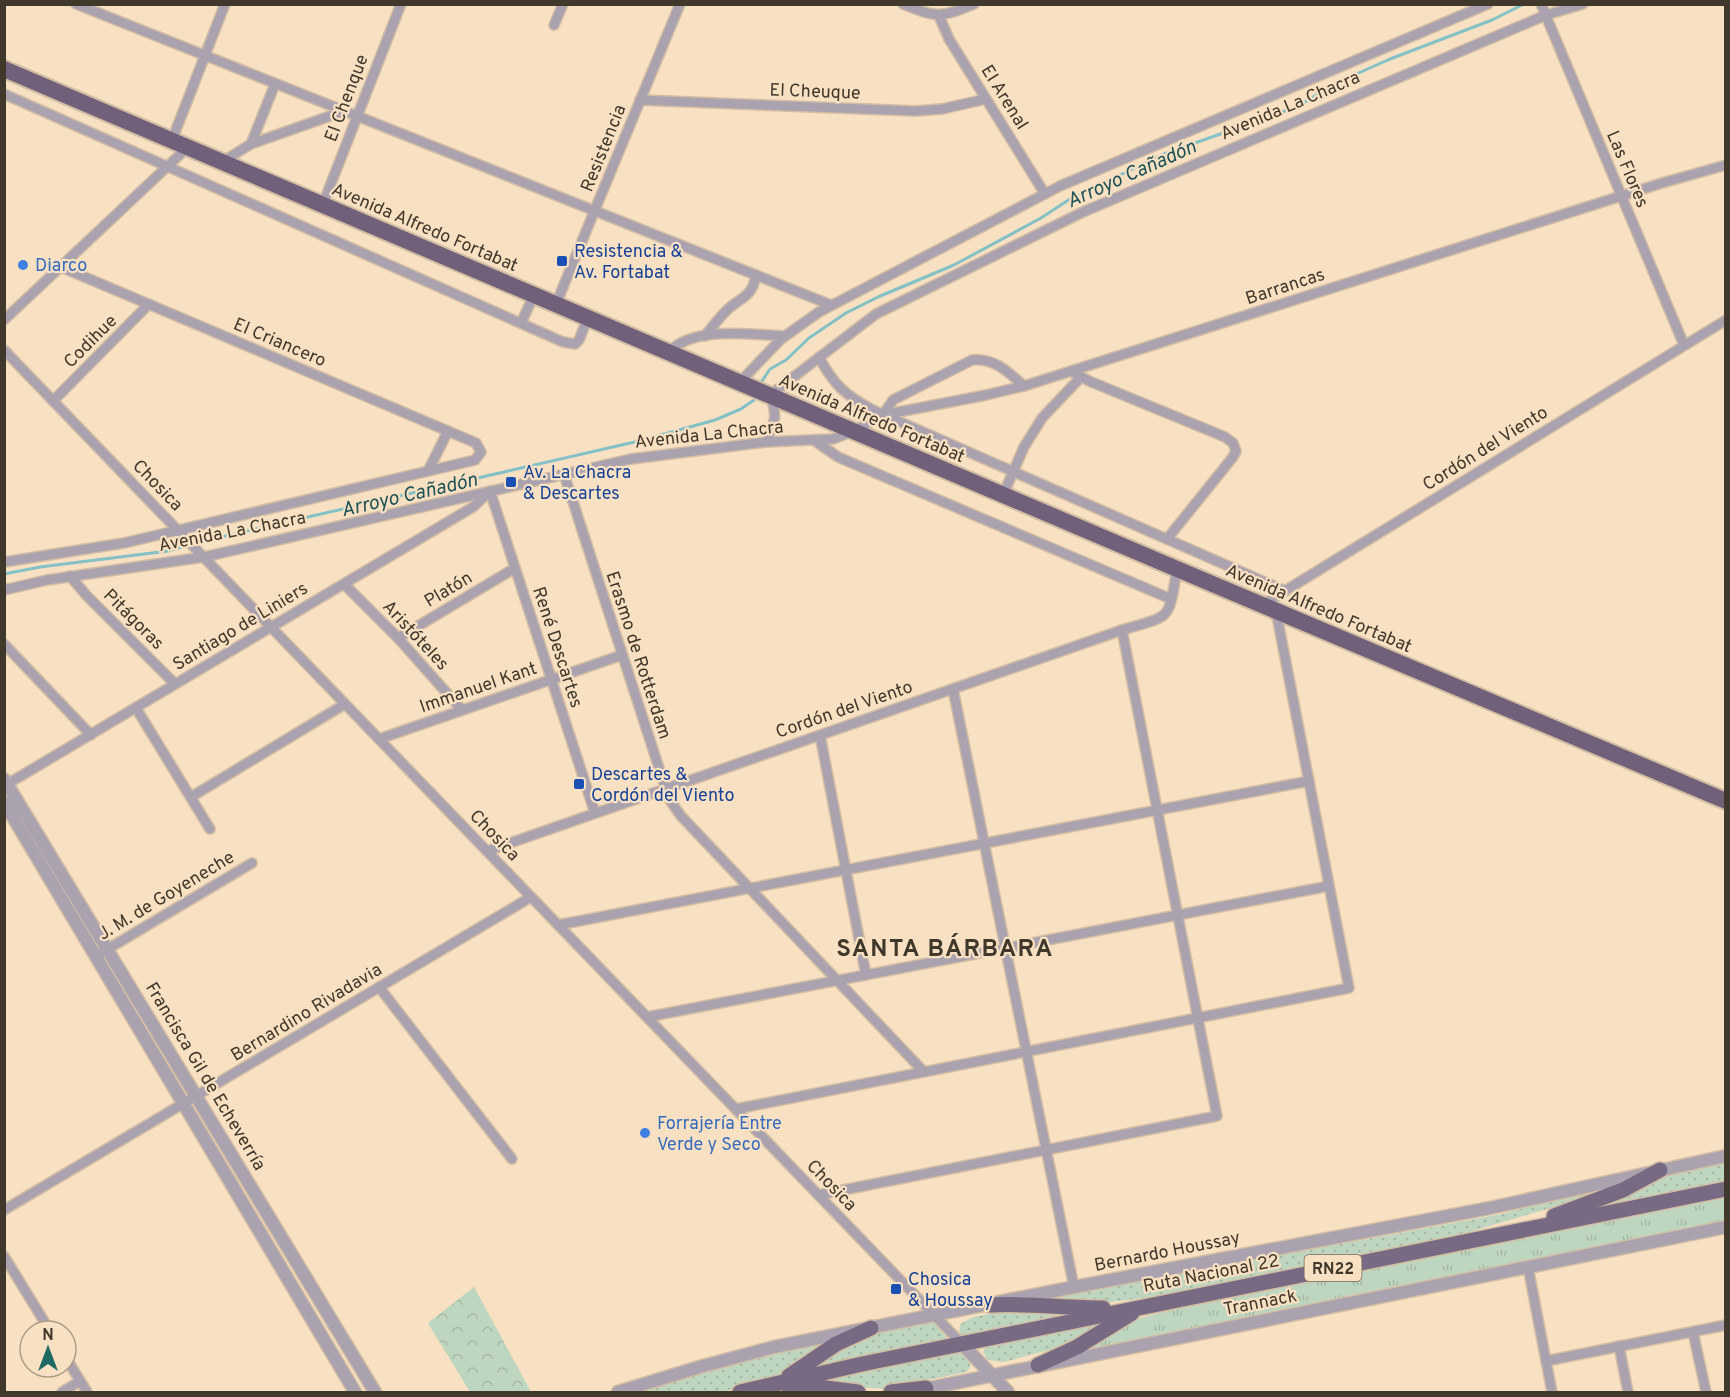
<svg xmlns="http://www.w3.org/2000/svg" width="1730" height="1397" viewBox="0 0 1730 1397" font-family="Overpass,sans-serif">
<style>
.grass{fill:url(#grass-tufts)}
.park{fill:url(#park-crowns)}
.garden{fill:url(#garden-dots)}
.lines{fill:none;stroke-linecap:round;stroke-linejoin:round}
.stream{stroke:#83c1c7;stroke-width:3}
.minor-casing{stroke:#d3bea4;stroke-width:12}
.tertiary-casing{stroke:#d3bea4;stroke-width:15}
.primary-casing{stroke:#d3bea4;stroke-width:18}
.trunk-casing{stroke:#d3bea4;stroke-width:20}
.minor{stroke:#aaa2af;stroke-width:9}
.tertiary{stroke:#aaa2af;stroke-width:12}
.primary{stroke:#786a82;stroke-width:15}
.trunk{stroke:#70607a;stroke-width:16}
.transit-dot{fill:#1a4fb4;stroke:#f8e0c2;stroke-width:2}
.shop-dot{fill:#3f7fe0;stroke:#f8e0c2;stroke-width:2}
.labels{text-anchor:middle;stroke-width:4.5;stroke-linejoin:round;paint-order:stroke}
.shield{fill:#f8e0c2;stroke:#786a59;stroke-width:1.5}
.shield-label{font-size:16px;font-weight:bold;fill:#41382c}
.street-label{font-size:18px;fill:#41382c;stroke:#f8e0c2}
.transit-label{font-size:18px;fill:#164399;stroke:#f8e0c2;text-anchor:start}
.shop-label{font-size:18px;fill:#366cbe;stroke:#f8e0c2;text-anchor:start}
.water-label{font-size:20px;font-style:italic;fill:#1d5358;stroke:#f8e0c2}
.district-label{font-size:24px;font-weight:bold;letter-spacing:1.5px;fill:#41382c;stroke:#f8e0c2}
</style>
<defs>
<pattern id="grass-tufts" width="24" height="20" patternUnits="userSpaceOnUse" patternTransform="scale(1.5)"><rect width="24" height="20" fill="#bed6bf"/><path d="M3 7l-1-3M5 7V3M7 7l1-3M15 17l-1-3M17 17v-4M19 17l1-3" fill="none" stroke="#a4b8a4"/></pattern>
<pattern id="park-crowns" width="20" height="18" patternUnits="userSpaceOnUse" patternTransform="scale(1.5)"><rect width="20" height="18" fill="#bed6bf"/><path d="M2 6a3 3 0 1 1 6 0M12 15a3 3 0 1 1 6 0" fill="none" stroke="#a4b8a4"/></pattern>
<pattern id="garden-dots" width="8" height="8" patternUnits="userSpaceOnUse" patternTransform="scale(1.5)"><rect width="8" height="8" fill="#bed6bf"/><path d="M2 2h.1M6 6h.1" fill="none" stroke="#a4b8a4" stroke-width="1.8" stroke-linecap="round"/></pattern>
</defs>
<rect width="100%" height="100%" fill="#f8e0c2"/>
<path class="grass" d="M1725,1197v25l-639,129 48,-31 25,-7z"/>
<path class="park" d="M474,1287l57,105h-61l-42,-69z"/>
<g class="garden">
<path d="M1725,1160v23l-152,30 105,-41z"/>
<path d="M1625,1183l-16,8 -147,43 -318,64 -58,7 -48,-5 464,-86 55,-16z"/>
<path d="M1017,1309l73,3 -127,25 -4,-3 1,-10 13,-7z"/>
<path d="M1112,1318l-52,29 -56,15 -16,-2 -5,-8 2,-4 5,-3z"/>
<path d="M924,1322l10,1 14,16 -150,35 64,-38z"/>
<path d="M834,1341l-49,33 -63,18h-87l96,-28z"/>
<path d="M961,1351l9,12v5l-4,4 -81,17 -86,-6z"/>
</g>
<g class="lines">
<g class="stream">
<path d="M762,381l8,-12 16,-9 23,-22 37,-25 32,-16 76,-32 87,-47 29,-19 94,-45 135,-48 33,-21 58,-26 102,-39 32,-16"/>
<path d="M199,542l440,-101 76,-21 26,-11 13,-9"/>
<path d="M4,574l36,-7 128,-16 14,-4"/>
</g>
<g class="minor-casing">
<g id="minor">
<path d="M76,4l755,301"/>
<path d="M903,4c34,14 37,14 71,0"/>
<path d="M1541,4l143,341"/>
<path d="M939,16l10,23 96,155"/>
<path d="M554,25l9,-21"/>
<path d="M4,94l559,248 12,2 4,-4 9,-23"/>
<path d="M640,100l275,11 27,-2 44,-10"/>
<path d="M172,140l53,-136"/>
<path d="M251,144l24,-60"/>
<path d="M222,162l29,-18 93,-33"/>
<path d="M323,204l78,-200"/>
<path d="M556,304l124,-300"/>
<path d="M4,320l184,-173"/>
<path d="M521,323l13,-28"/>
<path d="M705,336c7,-9 14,-18 22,-26 15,-14 25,-12 29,-35"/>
<path d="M4,350l957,993"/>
<path d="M669,352c26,-27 81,-17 116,-16"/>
<path d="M819,357c14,27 27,39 54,53l412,181"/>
<path d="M1071,371l18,10 136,56 8,6 3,8 -3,6 -66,82"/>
<path d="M740,382l41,-43 38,-27 241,-126 428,-182"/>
<path d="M53,401l96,-97"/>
<path d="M883,415l10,-15 79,-40c23,-2 36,12 52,26"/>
<path d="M815,441l23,16 333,142"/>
<path d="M766,442c9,-20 12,-26 4,-47l106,-81 207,-102 463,-197 37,-11"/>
<path d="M428,471l20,-40"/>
<path d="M564,474l105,325 12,17 243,256"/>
<path d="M490,491l105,322"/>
<path d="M1003,495l21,-48 18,-29 39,-41"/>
<path d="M4,562l120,-19 351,-83 6,-8 -5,-9 -415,-176"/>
<path d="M70,576l17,20 88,88"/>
<path d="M344,584l54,54 64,72"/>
<path d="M4,590l43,-10 157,-23 427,-98 135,-17 67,-3 21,-8 29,-16 103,-20 38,-9 638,-203 64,-18"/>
<path d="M1262,605l464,-285"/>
<path d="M398,638l117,-70"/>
<path d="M4,644l87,91"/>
<path d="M953,689l121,598"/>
<path d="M136,708l74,121"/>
<path d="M820,735l46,240"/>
<path d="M379,739l243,-84"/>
<path d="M4,786l469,-279 17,-16"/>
<path d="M191,797l154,-93"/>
<path d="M487,851l635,-221c51,-15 46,-9 55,-61"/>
<path d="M558,925l751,-144"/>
<path d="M96,956l156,-93"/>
<path d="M379,987l133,172"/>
<path d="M647,1017l682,-131"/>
<path d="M736,1109l613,-121 -73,-377"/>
<path d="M818,1195l399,-79 -95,-486"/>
<path d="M4,1210l527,-313"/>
<path d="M4,1256l46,75"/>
<path d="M1528,1267l24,125"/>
<path d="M1693,1332l13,60"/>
<path d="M1619,1346l9,46"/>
<path d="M66,1358l21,34"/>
<path d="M1546,1361l180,-36"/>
<path d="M62,1392l18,-11"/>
</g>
</g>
<g class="tertiary-casing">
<g id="tertiary">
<path d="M4,779l371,613"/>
<path d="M4,802l351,590"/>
<path d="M961,1343l47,49"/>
<path d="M920,1390l806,-163"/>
<path d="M618,1392l85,-26 71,-19 300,-60 416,-79 236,-52"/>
</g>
</g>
<g class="primary-casing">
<g id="primary">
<path d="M1554,1216l69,-26 37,-20"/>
<path d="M990,1305c38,-2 75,3 113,3"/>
<path d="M1038,1365l39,-18 55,-34"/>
<path d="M789,1376l47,-32 35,-16"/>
<path d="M789,1387h29l40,5"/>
<path d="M740,1392l122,-28 864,-175"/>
<path d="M891,1392l35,-4"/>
</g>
</g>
<g class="trunk-casing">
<path id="trunk" d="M4,69l1173,500 549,232"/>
</g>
<use href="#minor" class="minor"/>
<use href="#tertiary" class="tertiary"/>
<use href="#primary" class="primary"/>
<use href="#trunk" class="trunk"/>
</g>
<g class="transit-dot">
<rect x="556" y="255" width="12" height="12" rx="3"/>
<rect x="505" y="476" width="12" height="12" rx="3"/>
<rect x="573" y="778" width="12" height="12" rx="3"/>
<rect x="890" y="1283" width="12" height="12" rx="3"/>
</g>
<g class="shop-dot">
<circle cx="23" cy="265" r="6"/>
<circle cx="645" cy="1133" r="6"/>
</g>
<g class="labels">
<rect class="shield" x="1304.5" y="1255" width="57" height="26" rx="4.5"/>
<g class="shield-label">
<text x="1333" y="1274">RN22</text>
</g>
<g class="street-label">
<text transform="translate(815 91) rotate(2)" y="6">El Cheuque</text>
<text transform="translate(1005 97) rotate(58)" y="6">El Arenal</text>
<text transform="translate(346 98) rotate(-69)" y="6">El Chenque</text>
<text transform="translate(1290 105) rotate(-23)" y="6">Avenida La Chacra</text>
<text transform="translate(603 148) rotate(-68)" y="6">Resistencia</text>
<text transform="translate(1628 169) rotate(67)" y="6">Las Flores</text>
<text transform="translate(425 227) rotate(23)" y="6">Avenida Alfredo Fortabat</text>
<text transform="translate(1285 286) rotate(-18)" y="6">Barrancas</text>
<text transform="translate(90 341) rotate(-45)" y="6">Codihue</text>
<text transform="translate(280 342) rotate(23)" y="6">El Criancero</text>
<text transform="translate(872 418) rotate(23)" y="6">Avenida Alfredo Fortabat</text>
<text transform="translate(709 434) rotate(-6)" y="6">Avenida La Chacra</text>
<text transform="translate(1485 448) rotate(-32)" y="6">Cordón del Viento</text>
<text transform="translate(158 485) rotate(46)" y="6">Chosica</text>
<text transform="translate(232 531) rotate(-11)" y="6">Avenida La Chacra</text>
<text transform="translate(448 589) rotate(-31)" y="6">Platón</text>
<text transform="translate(1319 608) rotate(23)" y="6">Avenida Alfredo Fortabat</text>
<text transform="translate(134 619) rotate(45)" y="6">Pitágoras</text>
<text transform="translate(240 626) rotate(-31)" y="6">Santiago de Liniers</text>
<text transform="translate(416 635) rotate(47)" y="6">Aristóteles</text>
<text transform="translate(558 647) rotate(72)" y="6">René Descartes</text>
<text transform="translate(639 655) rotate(72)" y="6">Erasmo de Rotterdam</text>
<text transform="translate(478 687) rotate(-19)" y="6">Immanuel Kant</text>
<text transform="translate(844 709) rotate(-19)" y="6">Cordón del Viento</text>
<text transform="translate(495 835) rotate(46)" y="6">Chosica</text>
<text transform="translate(166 895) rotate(-31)" y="6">J. M. de Goyeneche</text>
<text transform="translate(306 1012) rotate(-31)" y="6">Bernardino Rivadavia</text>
<text transform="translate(206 1076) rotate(59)" y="6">Francisca Gil de Echeverría</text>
<text transform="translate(832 1185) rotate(46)" y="6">Chosica</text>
<text transform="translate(1167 1251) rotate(-11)" y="6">Bernardo Houssay</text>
<text transform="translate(1211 1273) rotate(-11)" y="6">Ruta Nacional 22</text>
<text transform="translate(1260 1302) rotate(-11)" y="6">Trannack</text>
</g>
<g class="transit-label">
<text x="574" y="257">Resistencia &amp;<tspan x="574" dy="21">Av. Fortabat</tspan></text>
<text x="523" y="478">Av. La Chacra<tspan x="523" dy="21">&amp; Descartes</tspan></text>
<text x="591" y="780">Descartes &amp;<tspan x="591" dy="21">Cordón del Viento</tspan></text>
<text x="908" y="1285">Chosica<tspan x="908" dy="21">&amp; Houssay</tspan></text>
</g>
<g class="shop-label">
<text x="35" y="271">Diarco</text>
<text x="657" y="1129">Forrajería Entre<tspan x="657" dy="21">Verde y Seco</tspan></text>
</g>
<g class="water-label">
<text transform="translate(1131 173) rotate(-24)" y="7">Arroyo Cañadón</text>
<text transform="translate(409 494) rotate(-13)" y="7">Arroyo Cañadón</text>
</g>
<g class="district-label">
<text x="945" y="956">SANTA BÁRBARA</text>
</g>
</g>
<rect width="1730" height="1397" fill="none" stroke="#41382c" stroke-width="12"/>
<g transform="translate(48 1349)"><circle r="28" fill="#f8e0c2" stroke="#af9d86" stroke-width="1.5"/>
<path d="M0-4.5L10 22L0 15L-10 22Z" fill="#1e6963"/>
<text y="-9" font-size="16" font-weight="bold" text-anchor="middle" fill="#41382c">N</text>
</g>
</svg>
